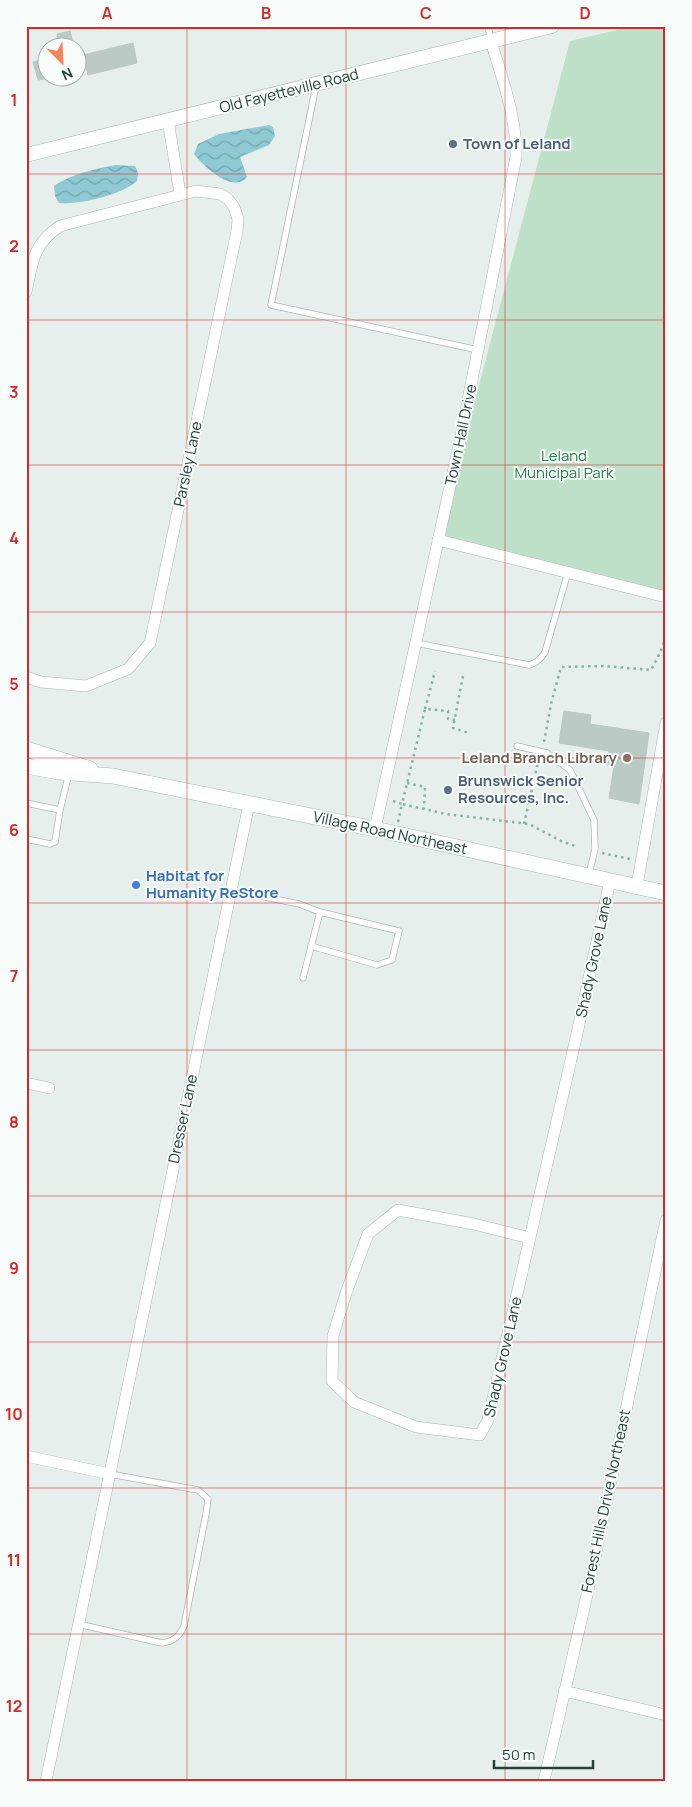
<svg xmlns="http://www.w3.org/2000/svg" width="692" height="1807" viewBox="0 0 692 1807" font-family="Manrope,sans-serif">
<style>
.green{fill:#bfe0c8}
.water{fill:url(#water-waves)}
.building{fill:#bbcac4;stroke:#b8c9c2}
.lines{fill:none;stroke-linecap:round;stroke-linejoin:round}
.service-casing{stroke:#a8b8b2;stroke-width:7}
.minor-casing{stroke:#a8b8b2;stroke-width:12}
.tertiary-casing{stroke:#a8b8b2;stroke-width:15}
.secondary-casing{stroke:#a4bbb3;stroke-width:16}
.path{stroke:#86b3a5;stroke-width:2.5;stroke-dasharray:2.5 4;stroke-linecap:butt}
.service{stroke:#fff;stroke-width:5.5}
.minor{stroke:#fff;stroke-width:11}
.tertiary{stroke:#fff;stroke-width:14}
.secondary{stroke:#fff;stroke-width:15}
.grid{fill:none;stroke:#d62828;stroke-width:1;stroke-opacity:0.55}
.service-dot{fill:#5c6f8a;stroke:#f7fbf9;stroke-width:2}
.education-dot{fill:#8d6e63;stroke:#f7fbf9;stroke-width:2}
.shop-dot{fill:#3f7fe0;stroke:#f7fbf9;stroke-width:2}
.labels{text-anchor:middle;stroke-width:4;stroke-linejoin:round;paint-order:stroke}
.street-label{font-size:15px;fill:#24423a;stroke:#f7fbf9}
.service-label{font-size:15px;font-weight:bold;fill:#4e5e75;stroke:#f7fbf9;text-anchor:start}
.park-label{font-size:15px;fill:#2d7a4b;stroke:#f7fbf9}
.education-label{font-size:15px;font-weight:bold;fill:#785e54;stroke:#f7fbf9;text-anchor:end}
.shop-label{font-size:15px;font-weight:bold;fill:#366cbe;stroke:#f7fbf9;text-anchor:start}
.neatline{fill:none;stroke:#d62828;stroke-width:2}
.grid-label{font-size:16px;text-anchor:middle;font-weight:bold;fill:#d62828}
</style>
<defs>
<pattern id="water-waves" width="16" height="10" patternUnits="userSpaceOnUse" patternTransform="scale(1.25)"><rect width="16" height="10" fill="#8ec9d4"/><path d="M0 5q4-4 8 0t8 0" fill="none" stroke="#74a5ad"/></pattern>
</defs>
<rect width="100%" height="100%" fill="#e6efeb"/>
<path class="green" d="M634,26h32v567l-228,-53 132,-499z"/>
<g class="water">
<path d="M269,125l4,2 2,9 -6,9 -29,12 7,20c-14,17 -43,-10 -53,-23l4,-10 21,-10z"/>
<path d="M115,165l20,1 3,7 -1,8c-16,14 -57,24 -78,22l-4,-7 -1,-10c19,-13 39,-16 61,-21z"/>
</g>
<g class="building">
<path d="M70,31l4,17h-14l-3,-14z"/>
<path d="M133,43l4,20 -49,12 -5,-20z"/>
<path d="M48,58v20l-10,2 -5,-18z"/>
<path d="M564,711l27,4 -1,9 59,9 -10,71 -30,-6 5,-32 -7,-1 2,-14 -50,-8z"/>
</g>
<g class="lines">
<g class="service-casing">
<g id="service">
<path d="M488,26l3,15"/>
<path d="M316,86l-45,219 207,45"/>
<path d="M416,643l113,22c8,-2 12,-6 16,-13l23,-80"/>
<path d="M517,746l30,7 23,17 24,50 1,29 -6,25"/>
<path d="M26,803l34,7 9,-37"/>
<path d="M26,839l24,5 5,-2 5,-32"/>
<path d="M231,890l68,14 21,8 -17,66"/>
<path d="M311,946l66,19 15,-5 7,-29 -79,-19"/>
<path d="M78,1624l84,19c12,-2 17,-6 22,-17l22,-112 2,-15 -10,-9 -88,-16"/>
</g>
</g>
<g class="minor-casing">
<g id="minor">
<path d="M168,120l12,74"/>
<path d="M26,292c7,-30 6,-47 34,-66l136,-35 24,3 8,5 6,8 4,12 -1,12 -87,412 -22,26 -42,17 -45,-4 -15,-5"/>
<path d="M438,540l228,57"/>
<path d="M375,829l85,-388 56,-284c1,-39 -14,-78 -25,-116"/>
<path d="M637,885l29,-162"/>
<path d="M26,1083l23,5"/>
<path d="M530,1238l-56,-14 -76,-14 -30,24 -22,59 -13,43 -1,45 22,21 62,25 64,8 8,-15 88,-382 34,-157"/>
<path d="M26,1456l84,18"/>
<path d="M564,1691l102,24"/>
<path d="M46,1781l203,-977"/>
<path d="M544,1781l43,-186 79,-375"/>
</g>
</g>
<g class="tertiary-casing">
<path id="tertiary" d="M26,155l526,-129"/>
</g>
<g class="secondary-casing">
<g id="secondary">
<path d="M26,749l64,20"/>
<path d="M26,766l33,6 54,4 262,53 291,64"/>
</g>
</g>
<g class="path">
<path d="M463,676l-10,52 16,5"/>
<path d="M425,709l10,-38"/>
<path d="M544,742l7,-38 10,-37 43,-1 47,4 9,-17 6,-16"/>
<path d="M407,783l18,4 -1,22"/>
<path d="M393,801l9,3 23,-95 23,2v8l7,1"/>
<path d="M398,822l4,-18 44,10 83,10 32,17 17,6"/>
<path d="M524,824l14,-62"/>
<path d="M602,853l28,6"/>
</g>
<use href="#service" class="service"/>
<use href="#minor" class="minor"/>
<use href="#tertiary" class="tertiary"/>
<use href="#secondary" class="secondary"/>
</g>
<path class="grid" d="M187,26v1755M346,26v1755M505,26v1755M26,174h640M26,320h640M26,465h640M26,612h640M26,758h640M26,903h640M26,1050h640M26,1196h640M26,1342h640M26,1488h640M26,1634h640"/>
<g class="service-dot">
<circle cx="453" cy="144" r="5"/>
<circle cx="448" cy="790" r="5"/>
</g>
<circle class="education-dot" cx="627" cy="758" r="5"/>
<circle class="shop-dot" cx="136" cy="885" r="5"/>
<g class="labels">
<g class="street-label">
<text transform="translate(289 91) rotate(-14)" y="5">Old Fayetteville Road</text>
<text transform="translate(461 435) rotate(-78)" y="5">Town Hall Drive</text>
<text transform="translate(188 464) rotate(-78)" y="5">Parsley Lane</text>
<text transform="translate(390 833) rotate(12)" y="5">Village Road Northeast</text>
<text transform="translate(594 957) rotate(-78)" y="5">Shady Grove Lane</text>
<text transform="translate(183 1119) rotate(-78)" y="5">Dresser Lane</text>
<text transform="translate(503 1357) rotate(-77)" y="5">Shady Grove Lane</text>
<text transform="translate(606 1501) rotate(-78)" y="5">Forest Hills Drive Northeast</text>
</g>
<g class="service-label">
<text x="463" y="149">Town of Leland</text>
<text x="458" y="786">Brunswick Senior<tspan x="458" dy="17">Resources, Inc.</tspan></text>
</g>
<g class="park-label">
<text x="564" y="461">Leland<tspan x="564" dy="17">Municipal Park</tspan></text>
</g>
<g class="education-label">
<text x="617" y="763">Leland Branch Library</text>
</g>
<g class="shop-label">
<text x="146" y="881">Habitat for<tspan x="146" dy="17">Humanity ReStore</tspan></text>
</g>
</g>
<rect width="692" height="1807" fill="none" stroke="#f7fbf9" stroke-width="55"/>
<g transform="translate(62 62) rotate(156)"><circle r="24" fill="#f7fbf9" stroke="#a3b1ad"/>
<path d="M0-4L9 19L0 12L-9 19Z" fill="#f4845f"/>
<text y="-8" font-size="14" font-weight="bold" text-anchor="middle" fill="#24423a">N</text>
</g>
<path d="M494 1760v8h99v-8" fill="none" stroke="#24423a" stroke-width="2.5"/>
<text x="502" y="1760" font-size="15" fill="#24423a" stroke="#f7fbf9" stroke-width="4" paint-order="stroke">50 m</text>
<rect x="28" y="28" width="636" height="1752" class="neatline"/>
<g class="grid-label">
<text x="107" y="19">A</text>
<text x="266" y="19">B</text>
<text x="426" y="19">C</text>
<text x="585" y="19">D</text>
<text x="14" y="106">1</text>
<text x="14" y="252">2</text>
<text x="14" y="398">3</text>
<text x="14" y="544">4</text>
<text x="14" y="690">5</text>
<text x="14" y="836">6</text>
<text x="14" y="982">7</text>
<text x="14" y="1128">8</text>
<text x="14" y="1274">9</text>
<text x="14" y="1420">10</text>
<text x="14" y="1566">11</text>
<text x="14" y="1712">12</text>
</g>
</svg>
